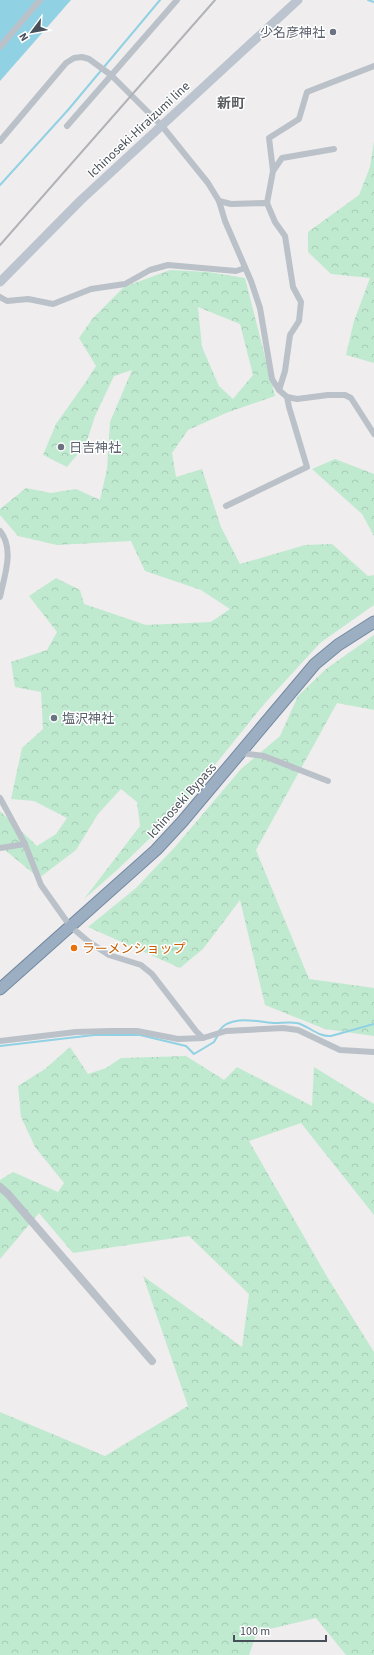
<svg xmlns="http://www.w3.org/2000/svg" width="374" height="1655" viewBox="0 0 374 1655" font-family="'Source Sans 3','Noto Sans JP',sans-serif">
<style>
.forest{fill:url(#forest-crowns);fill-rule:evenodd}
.water{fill:#90d1e3}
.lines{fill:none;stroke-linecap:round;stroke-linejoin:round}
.stream{stroke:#90d1e3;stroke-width:2}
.trunk-casing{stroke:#748aa3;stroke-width:13}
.minor{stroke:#bac1c8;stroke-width:6}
.tertiary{stroke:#bac1c8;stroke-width:8}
.secondary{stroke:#bcc5cf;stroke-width:9}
.trunk{stroke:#9caec1;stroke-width:11}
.rail{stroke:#b0b2b7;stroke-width:2}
.worship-dot{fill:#6b7280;stroke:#fff;stroke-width:1.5}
.food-dot{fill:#e8710a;stroke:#fff;stroke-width:1.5}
.labels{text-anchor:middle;stroke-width:3;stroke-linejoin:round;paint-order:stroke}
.worship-label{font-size:13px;fill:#5b616d;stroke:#fff;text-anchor:start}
.street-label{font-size:13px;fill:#475058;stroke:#fff}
.food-label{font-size:13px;fill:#c56008;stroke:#fff;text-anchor:start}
.neighbourhood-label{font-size:14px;font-weight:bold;fill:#5a5d61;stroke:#fff}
</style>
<defs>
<pattern id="forest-crowns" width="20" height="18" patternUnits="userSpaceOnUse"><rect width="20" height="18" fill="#bfead0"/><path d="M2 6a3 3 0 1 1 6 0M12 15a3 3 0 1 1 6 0" fill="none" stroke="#a6cab5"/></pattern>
</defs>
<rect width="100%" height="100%" fill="#efeded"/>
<g class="forest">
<path d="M374,141v222l-28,-8 8,-34 16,-43 -39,-4 -23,-22v-20l51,-37 11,-28z"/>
<path d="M170,270l38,2 37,6 30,118 -49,17 -38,17 -16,23 4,24 26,-8 19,58 19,37 65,-19 27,-1 36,32 6,-1v30l-54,38 -55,60 -89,110 -59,57 -33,29 56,-73 -3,-24 -16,-13 -23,25 -22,36 -37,28 -39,-32v-35l37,35 19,-12 11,-16 -33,-17 -23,-2 11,-51 21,-19 -2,-37 -26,-5 -4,-25 36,-12 10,-18 -28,-36 27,-18 24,12 4,14 62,21 65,-3 19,-13 -29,-19 -56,-19 -14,-30 -74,4 -39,-9 -18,-21v-6l26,-21 25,5 25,-4 24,11 7,-31 3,-47 22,-52 -18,6 -19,40 -9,28 -19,23 -24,-12 13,-31 29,-41 11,-17 -17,-28 14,-20 31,-31zM198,307l42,17 13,51 -20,24 -14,-13 -17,-39z"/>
<path d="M335,459l39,15v62l-12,-22 -50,-45z"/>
<path d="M374,635v75l-37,-7 -81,147 53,129 65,9v48l-49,-7 -60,-24 -25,-105 -37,49 -23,19 -92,-41 48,-39 39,-41 66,-78 39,-33 18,-40 28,-27z"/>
<path d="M70,1047l18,27 18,-6 15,-10 65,-2 38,24 13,-13 75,39 2,-39 60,37v111l-73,-92 -52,18 80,139 45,72v303h-28l-30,-37 -59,14 -8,23h-249v-243l105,44 83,-50 -45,-130 99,71 7,-53 -60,-58 -116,17 -34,-40 -39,46v-79l13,-8 45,20 6,-9 -29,-36 -14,-30 -3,-31 27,-17z"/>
</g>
<path class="water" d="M0,0h71l-71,81z"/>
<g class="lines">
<g class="stream">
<path d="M368,0l6,2"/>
<path d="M0,185l68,-75 92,-110"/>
<path d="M219,1031c11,-17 40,-9 56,-8 7,0 15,-1 22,0 12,3 21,14 34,13l43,-12"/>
<path d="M0,1046l94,-11h46l46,11 8,8 20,-12 4,-7"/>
</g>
<g class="trunk-casing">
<path id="trunk" d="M0,989l156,-139 26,-28 133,-158 23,-19 36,-23"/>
</g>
<g class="minor">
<path d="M0,47l40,-47"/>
<path d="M67,126l110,-126"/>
<path d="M0,141l66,-78 8,-5 8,-1 7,2 22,16 51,51 46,57 11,18 6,20 26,60 9,27 12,71 7,11 8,7 10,2 31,-4h17l6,3 23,36"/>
<path d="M273,171l9,-13 52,-9"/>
<path d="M219,201l12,3 36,-1 8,19 10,14 8,51 8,15 -2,19 -9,14 -5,36 -6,19"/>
<path d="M267,203l6,-32 -4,-33 30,-19 8,-27 67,-26"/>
<path d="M0,297l7,4 21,-2 25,5 38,-15 34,-5 25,-14 18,-5 68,6 9,-3"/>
<path d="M226,506l81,-39 -18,-60 -2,-10"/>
<path d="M0,531c15,18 4,46 0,66"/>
<path d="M241,753l23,3 64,25"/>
<path d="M0,798l25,46 16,41 29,41 19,16 20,13 32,10 11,9 44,57 7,7"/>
<path d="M0,848l25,-4"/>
<path d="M0,1041l76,-9 34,-1h27l41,8 25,-1 23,-7 57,-3 15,2 42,20 34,2"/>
</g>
<path class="tertiary" d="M0,1187l8,7 144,167"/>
<path class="secondary" d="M0,282l81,-82 217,-200"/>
<use href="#trunk" class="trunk"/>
<path class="rail" d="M0,245l215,-245"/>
</g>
<g class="worship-dot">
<circle cx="333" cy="32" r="4"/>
<circle cx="61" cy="447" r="4"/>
<circle cx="54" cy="718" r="4"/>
</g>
<circle class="food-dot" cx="74" cy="948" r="4"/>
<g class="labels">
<g class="worship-label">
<text x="325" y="37" text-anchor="end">少名彦神社</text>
<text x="69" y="452">日吉神社</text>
<text x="62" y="723">塩沢神社</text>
</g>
<g class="street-label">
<text transform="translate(138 129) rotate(-43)" y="5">Ichinoseki-Hiraizumi line</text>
<text transform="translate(181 800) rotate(-48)" y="5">Ichinoseki Bypass</text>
</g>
<g class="food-label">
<text x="82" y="953">ラーメンショップ</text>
</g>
<g class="neighbourhood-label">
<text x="231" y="108">新町</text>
</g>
</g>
<g transform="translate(32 32) rotate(238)" stroke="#ffffff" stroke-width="3" paint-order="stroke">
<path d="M0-3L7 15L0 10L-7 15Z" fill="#475058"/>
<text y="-6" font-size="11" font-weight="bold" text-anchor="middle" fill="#475058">N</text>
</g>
<path d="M234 1635v6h92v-6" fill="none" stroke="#475058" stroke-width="2"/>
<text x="240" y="1635" font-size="12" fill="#475058" stroke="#ffffff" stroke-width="3" paint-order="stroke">100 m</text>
</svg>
